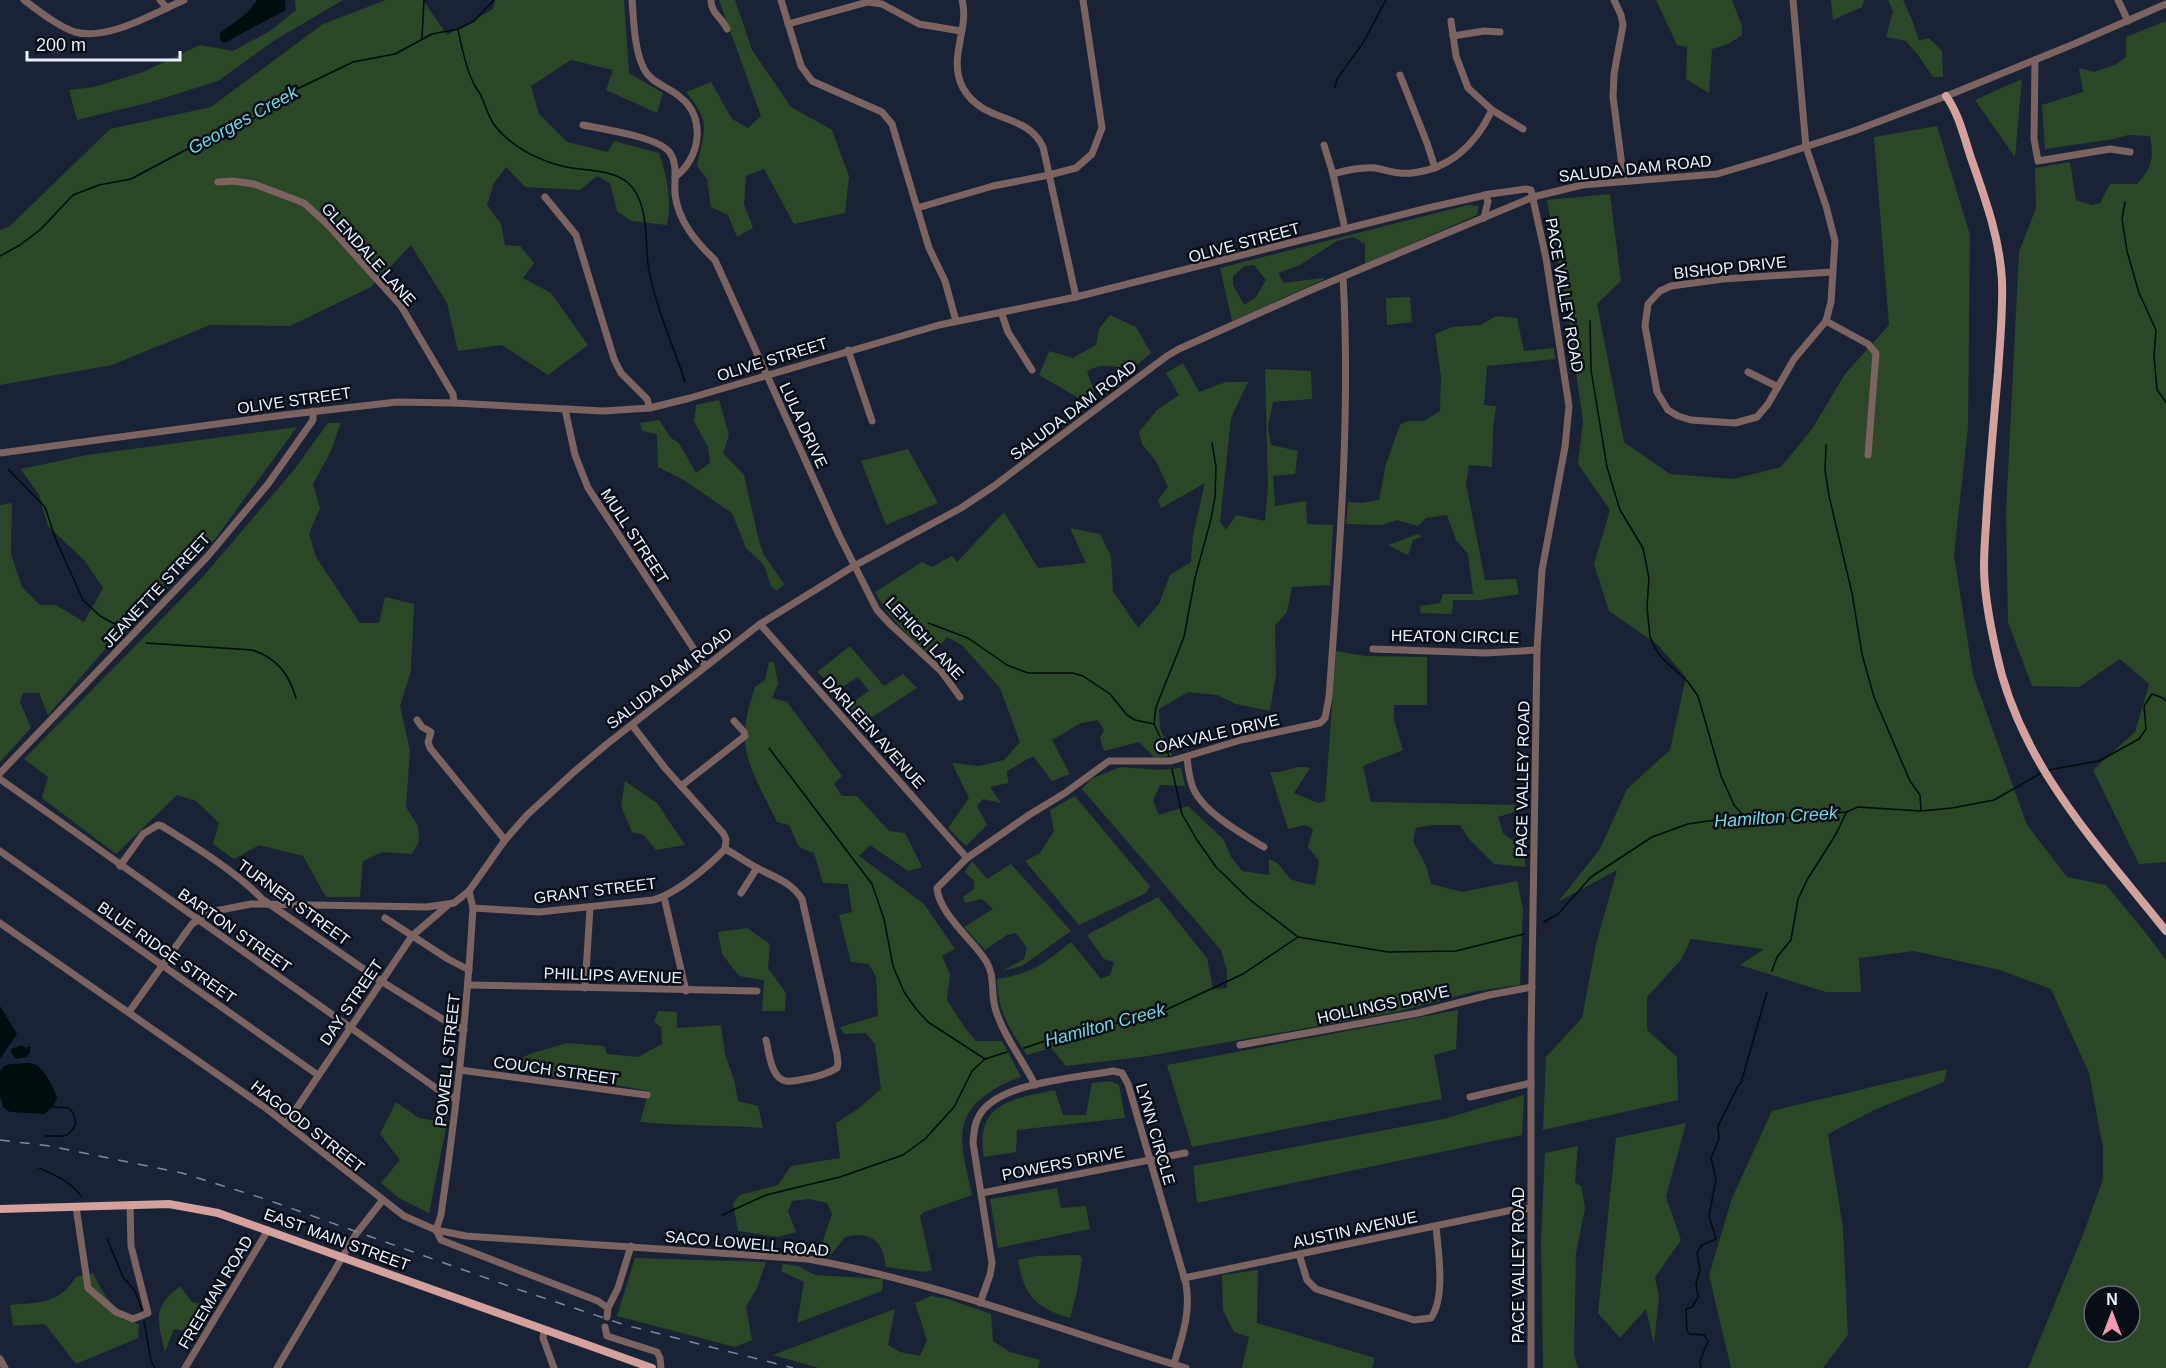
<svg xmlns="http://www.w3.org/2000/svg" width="2166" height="1368" viewBox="0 0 2166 1368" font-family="Helvetica,sans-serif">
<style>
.green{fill:#2b4727;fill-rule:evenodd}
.water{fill:#000d0e}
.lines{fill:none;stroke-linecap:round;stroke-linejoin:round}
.stream{stroke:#000d0e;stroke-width:1.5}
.minor{stroke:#7b6361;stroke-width:7}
.major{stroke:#d3a19e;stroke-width:8}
.rail{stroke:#808898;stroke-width:1.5;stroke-dasharray:10 10;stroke-linecap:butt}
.labels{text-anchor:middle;stroke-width:5;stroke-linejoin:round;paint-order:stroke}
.street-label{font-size:16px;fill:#eaf1fe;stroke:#090d15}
.water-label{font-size:18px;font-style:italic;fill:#6cd9df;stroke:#090d15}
</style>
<rect width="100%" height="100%" fill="#1a2336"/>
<g class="green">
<path d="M295,0h48l-68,40 -57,41 -67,21 -74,18 -8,-30 25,-3 49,-15 57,-27 33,6 37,-20 26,-21z"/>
<path d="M386,0h37l24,35 46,-26 2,-9h129l5,73 34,20 -6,20 -51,-23 7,-20 -42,-10 -40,26 8,28 28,28 41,10 6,-11 45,12c8,24 13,47 8,72l-36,-4 -14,-10 -7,-28 -13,-7 -17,14 -55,-3 -19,-20 -12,16 -7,22 14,19 4,21 15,1 14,17 -11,15 28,15 37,52 -40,30 -46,-30 -44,6 -11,-48 -36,-58 -40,42 -81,39 -80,-1 -98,40 -112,20v-155l10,-4 100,-97 101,-22 112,-83z"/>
<path d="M719,0h16l17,50 39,57 41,23 17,46 -4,37 -51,11 -30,-55 -18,7 -2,28 9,24 -16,9 -9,-22 -17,-8 -4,-28 -10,-13c7,-36 15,-43 -11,-74l25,-10 21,37 16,9 13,-12z"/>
<path d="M1656,0h76l10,26v9l-14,9 -16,5 -3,44 -23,-14 1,-32 -10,-2z"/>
<path d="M1831,0h33l-2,7 -29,13z"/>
<path d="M1888,0h15l10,22 6,19 10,-3 13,13 1,26h-10l-15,-22 -12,-14 -20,-4 7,-26z"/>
<path d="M2166,21v841l-27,2 -46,-94 42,-38 14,-48 -29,-25 -41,28 -47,-1 -24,-64 -2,-109 13,-261 17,-44 -1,-40 35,-6 6,38 16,5 8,-2 10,-19h27c15,-16 17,-26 13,-48l-22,-1 -14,4 -69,10 -3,-44 41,-13 -4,-24 15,4 21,-7 11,-8v-20z"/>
<path d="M2022,79l-7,78 -40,-57z"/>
<path d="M1937,126l33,109 -2,192 -14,128 19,120 54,150 40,52 39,8 39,47 21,28v408h-138l55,-133 20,-56v-31l-14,-75 -38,-84 -51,-19 -86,-19 -55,7 2,34h-35l-86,-27 24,-16 -73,-10 -10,21 -34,37v33l30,27 1,43 -135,30 3,-73 36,-39 14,-74 21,-74 -59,32 42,-53 27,-60 43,-39 16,-73 -28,-32 -49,-34 -15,-47 16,-54 -32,-46 5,-42 -13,-94 -23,-128 63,-6 11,87 -24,23 27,138 46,32 64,5 47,-12 31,-38 33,-55 44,-49 -15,-188zM2094,1296h36v36h-36z"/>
<path d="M1468,205l11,1 -2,9 -112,49v-20l-12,-7 -16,4 -37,24 -22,8 6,10 38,-5 3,1 -93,42 -12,-53zM1254,265l12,15 -10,17 -12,8 -11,-20v-9l12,-10z"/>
<path d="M1410,297l2,25 -25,3 -1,-27z"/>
<path d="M1110,315l26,12 15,26 -20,17c-15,-3 -31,-9 -44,2l7,19 -7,12 -48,-28 10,-24 24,7 23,-13 3,-16z"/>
<path d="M1496,316l21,2 7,33 30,-3 1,11 -68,7 -3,39 12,1 -3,23 -1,38 -23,-2 -3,19 19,96 31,-1 3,15 -39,6h-27l-1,14 -31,-1 -1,-7 20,-3 3,-9h30l-5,-40 -12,-14 -9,-25 -21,3 -8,8 -21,-6 -15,5 -36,-1 2,-22 13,1 18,-3 7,-36 14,-39 8,-4h16l16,-10 1,-34 -6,-43 17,-7 29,-2z"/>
<path d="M1183,363l16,29 27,-10h22l-17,36 -11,104 6,8 10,-15 29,6 3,-35 -3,-117 46,2 1,28 -39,3 -5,25 3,18 27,6 -3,23 -22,2 2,30 31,-5 1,23 26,1 -3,60 -38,2 -5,25 -12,14 1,49 -6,36 -34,-7 -19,-9 -29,-3 -29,17 1,19 12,28 -18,1 -15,-15 -35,9 -4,-13 4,-8 -6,-10 -17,3 -29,17 18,34 -18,7 -19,-25 -26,15 1,12 -18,4 11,16 -18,-4 -6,7 10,19 -21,21 -18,-18 21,-30 -17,-35 27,3 25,-6 16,-18 -20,-54 -38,-43 -15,-8c-6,8 -10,16 -21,15 -20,-18 -38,-36 -51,-60l47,-30 10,5 20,-11 5,6 47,-50 34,56 48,-5 -16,-35 30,6 11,22 2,35 25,37 21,-24 11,-29 21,-13 2,-27 12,-52 -44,25 -3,-8 10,-13 -12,-26 -14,-17 -3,-12 18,-22 22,-15 -13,-22z"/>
<path d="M719,400l10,35 -6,18 21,22 15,66 5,14 20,29 -7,7 -6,-5 -7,-21 -18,-17 -14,-35 -50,-34 -24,-12 -1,-33 -15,-3 -2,-8 19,-3 12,18 8,5 17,30 14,-10 -2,-16 -14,-26 2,-16z"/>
<path d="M328,423h13l-11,30 -17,31 7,24 -11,26 7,23 44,66h19l6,-26 29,7 -3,67 -11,35 10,45 -4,56 12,19 1,16 -7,12 -30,-2 -19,9 -3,36h-34l-23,-41 -44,-11 -25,14 -21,-15 6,-21 -23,-22 -19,-6 -61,59 -74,-56 6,-21 -24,-18 177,-180 92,-108z"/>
<path d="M297,427l-82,112 -69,63 -98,113 -9,-22h-16l-3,9 11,26 -31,34v-257l12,-2 -1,51 11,33 18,18h16l28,17 19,-34 -18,-27 -37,-35 -9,-31 -18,-26 66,-14z"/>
<path d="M908,449l30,54 -52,22 -25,-64z"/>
<path d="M1419,534l2,3 -8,3 -5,15 -20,-10c11,-3 19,-8 31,-11z"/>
<path d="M850,646l34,40 19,-12 14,14 -54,35 -17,-16 23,-16 -11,-14 -20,13 -21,-18z"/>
<path d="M1336,651l29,5 62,1v48h-33v15l9,30 -40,16 8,36 152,3 -2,5 -23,7 5,16 22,17v17l-31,-3 -25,-25 -9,-14h-28l-16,3 -3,13 14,27 4,16 31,8 55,-11 6,28 -3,76 -43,6 -77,20 -76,14 -176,31 -82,10 -15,-18 -24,7c-18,-27 -29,-43 -30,-76 37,-6 46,-15 74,-37l30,37 9,-4 4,-13 -10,-3 -17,-24 71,-38 49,61 6,31 14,-1v-17l-6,-21 -139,-161 9,-10 29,-12 39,3 22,-2 4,18 -25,-1 -7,16 6,14 29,-9 36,34 7,17 11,14 27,4v-16c14,6 9,6 18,16 6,8 19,8 28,10l4,-24 -11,-14 5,-18 -8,-4 -17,4 -18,-57c18,2 22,-8 40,-4l-16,25 24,10 7,-2z"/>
<path d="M769,662h5l4,22 -6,14 15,4 55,74 -8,8 8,12h15l32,35 16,2 17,34 -14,4 -38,-26 -11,11 65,48 31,45 -13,7 8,18 -3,26 18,28 11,13h26l19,36c-21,7 -51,23 -57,47 -6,22 4,49 8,71l-48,17 -4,4 12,54 -8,2 -38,-5c-3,-27 -15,-36 -41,-30l-16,20 -37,-5 9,-5 20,-1 11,-32 -5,-11 -18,-4 -17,2 -4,10 8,21 -19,5 -39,-6 -5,-28 7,-8 38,-10 13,-19 49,-8 -4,-35 22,-14 23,-20 -6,-45 -9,-11 -22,1 -4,-7 38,-11 -2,-39 -7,-13 -18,-2 -12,-47 13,-3 -4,-28 -25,-1 -9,-30 -15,-6 -10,-22 -12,-3c-11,-23 -30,-55 -32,-79 -2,-19 5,-39 10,-56l10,-7z"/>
<path d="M625,781l32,22 28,42 -29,5 -12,-15 -12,-3 -11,-26z"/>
<path d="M1075,796l75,90 -4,7 -67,32 -54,-64 15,-8 14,-22 -4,-21z"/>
<path d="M972,861l15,18 24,-15 60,67 -49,35 -20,5 22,-12 3,-11 -11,-15 -9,2 -22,15 -21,-23 29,-18 -11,-10 -17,4 -2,-6 11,-8v-8l-9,-9z"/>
<path d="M747,928l23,16 -2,24 18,25 -1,18h-23l2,-31 -25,-4 -17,-22 -4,-22z"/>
<path d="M1458,1010l-2,39 -22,6 8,44 -250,48 -25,-82z"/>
<path d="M658,1011l19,1v16l44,-3 4,29 9,26 4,21 20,5 5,22c-41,-3 -82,-2 -123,-6l9,-31 -56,-10 -96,-12 33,-15 37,-11 37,3 3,8 31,3 24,-13 -1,-17 -7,-5z"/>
<path d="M1947,1069l-3,13 -68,27 -48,25 15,94 5,107 -25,33h-92l-22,-93 23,-77 40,-87z"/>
<path d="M1110,1081l9,4 6,33 -108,12 -1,22 -32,5c-10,-54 29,-58 71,-67l8,25h23l6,-32z"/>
<path d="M1524,1095l-2,40 -325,68 -4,-37 251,-47z"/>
<path d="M396,1102l23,16 28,5 -18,90 -30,-15 -18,-15 19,-23 -20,-26z"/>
<path d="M1686,1123l-20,74 15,43 -26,37 4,19 -5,48 -8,-35 -26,29 -22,-25 18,-175z"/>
<path d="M1578,1146l-3,36 6,4 4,22 -9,45 -2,101 4,14h-35l-2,-129 4,-86z"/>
<path d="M1057,1188l4,20 25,-2 4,23 -92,19 -8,-49z"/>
<path d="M1080,1255l2,4 -5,33 -7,26c-34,-10 -46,-22 -52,-58l18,-4z"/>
<path d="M635,1258l131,4 -9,26 -11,19 6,33 -17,7 -118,-31z"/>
<path d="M783,1264l15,2 17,9 68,4 -1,12 -85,32 7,-41 -23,-11z"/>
<path d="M1258,1270l-1,53 118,35 -3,10h-130l7,-31 -15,-5 -11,-22 -1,-35z"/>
<path d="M93,1273l8,16 21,30 17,5 -1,14 -62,26 -31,-40 -32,2 -3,-21c30,-3 48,0 66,-28z"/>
<path d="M180,1286l12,16 20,4 -21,26 -17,-3 -9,23c-7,-33 -14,-43 15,-66z"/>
<path d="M931,1296l17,3 43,15 2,27 17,11 30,8 -2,8h-219l-46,-13 122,-46 -7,36 12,7 20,4 7,-16 -12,-37z"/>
</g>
<g class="water">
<path d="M257,0h28l1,10 -62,33 -4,-3v-7l27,-20z"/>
<path d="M0,1006l17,28 -17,25z"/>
<path d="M22,1045l4,3 4,-2v7l-4,4 -9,2 -6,-6v-4z"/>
<path d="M13,1064c6,0 15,-2 21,0 10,3 20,24 23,34l-4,9 -9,7 -34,-2 -7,-5 -3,-11v-25l5,-6z"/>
</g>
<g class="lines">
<g class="stream">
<path d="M458,30c4,17 7,36 15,52 2,6 7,10 9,16 4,9 6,17 11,25 16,23 46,38 73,44 19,4 45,2 61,15 22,18 18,58 21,82 6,40 25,80 37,118"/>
<path d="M422,38l2,-38"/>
<path d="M1335,87l2,-8 26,-36 23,-43"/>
<path d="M2125,202l-3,17 5,32 12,42 17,37 -2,26 3,34 9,12"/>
<path d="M0,256l20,-11 21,-16 32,-34 26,-10 32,-6 77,-41 45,-19 42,-29 58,-28 42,-8 37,-20 26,-5 16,-8 20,-21"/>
<path d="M1590,321l1,49 16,97 13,43 23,38 6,30 -2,29 3,30 5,11 7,10 26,24 10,14 23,80 13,29 9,10"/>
<path d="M1826,445l-1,25 4,26 23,97 10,61 12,43 36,84 10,14 1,15"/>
<path d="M8,469l37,38 11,33 27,60 17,16 24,13"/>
<path d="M928,623l40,15 39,27 21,8h45l10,3 27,18 17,21 8,5 19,4"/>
<path d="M146,643l106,7c25,8 37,24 44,48"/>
<path d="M769,748l103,136 12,35 9,47 11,26 12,17 12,13 57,37"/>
<path d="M1169,756l-15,-32 2,-17 28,-70 11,-59 16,-59 4,-22 1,-30 -4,-24"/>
<path d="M1172,769l10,45 15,26 19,27 33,32 49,38 90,15 68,-1 68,-17"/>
<path d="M2048,770l51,-9 40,-22 7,-10 -2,-23 8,-12 11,4 3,3"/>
<path d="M1544,922l14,-8 33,-37 61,-40 36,-13 55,-8 42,2 61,-6 12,-5 63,4 31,-3 42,-8 47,-27"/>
<path d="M1772,971l5,-14 14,-17 7,-41 9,-19 29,-46 10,-21"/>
<path d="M1024,1048l46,-15 87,-19 86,-40 55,-37"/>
<path d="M45,1136c18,-1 21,5 31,-12 -3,-18 -7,-17 -23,-17"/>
<path d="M39,1168c16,7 32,14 42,28"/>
<path d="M722,1215l44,-20 74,-18 63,-22 22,-16 29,-32 18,-36 13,-12 22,-7"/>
<path d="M107,1239l16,38 12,14 7,19"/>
<path d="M144,1321l7,40 4,7"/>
<path d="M1701,1368l-1,-7 8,-20 -4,-6 -14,-1 -3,-3 -1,-22 6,-2 6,-10 -2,-13 4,-14 -3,-18 5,-7 14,-6 -7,-23 7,-37 -5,-21 8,-19 -1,-13 20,-40 3,-3 26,-91"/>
</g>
<g class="minor">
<path d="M24,0c15,11 33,26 51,32 33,9 79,-19 109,-32"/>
<path d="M160,0l7,8"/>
<path d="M632,0c2,22 2,49 12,69 7,14 25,18 36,28 27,20 20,62 -5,80"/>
<path d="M711,0c0,14 11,17 16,29"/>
<path d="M781,0l20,66 11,15 70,31 10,12 37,124 16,33 11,40"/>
<path d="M962,0c8,29 -15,58 1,88 20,36 64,24 80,59l33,150"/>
<path d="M1614,0l7,15 2,10 -9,49 -1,23 11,84"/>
<path d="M1793,0l13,147 20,59 9,35 -4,61 -5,19 -32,38 -26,45 -11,13 -22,6 -44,-3 -13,-4 -10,-6 -11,-18 -12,-66 3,-22 12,-13 11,-5 52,-7 109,-7"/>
<path d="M2118,0l10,21"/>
<path d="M788,24l80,-22 14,2 37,20 42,7"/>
<path d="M1453,36l31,-5 16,1"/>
<path d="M2035,60l-1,79 4,22 72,-12 20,3"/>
<path d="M1400,75l27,68 8,25"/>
<path d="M1492,110l31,19"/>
<path d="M583,125c19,4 77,12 87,28 8,11 4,29 5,41 3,27 21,48 40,66l124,275 38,75 14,15 50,46 19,26"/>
<path d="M1324,145l9,29 12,55"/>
<path d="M1333,174c14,-4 27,-7 42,-6 12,2 24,7 37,5 38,-4 64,-29 80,-63l-24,-22 -12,-32 -5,-35"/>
<path d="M218,182l15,-1 21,3 50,19 24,22 73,81 46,78 6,10 1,9"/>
<path d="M545,197l31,38 38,124 7,14 26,26 3,9"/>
<path d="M917,208l76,-22 56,-11 27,-7 16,-14 10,-26 -19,-128"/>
<path d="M1484,218l4,-17 -3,-6"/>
<path d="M1001,312l7,20 24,38"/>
<path d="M1826,321l42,23 8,9 -8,102"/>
<path d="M848,350l24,71"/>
<path d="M1748,372l30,15"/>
<path d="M565,409l10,46 13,33 117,178"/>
<path d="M0,453l284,-38 113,-13 57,1 149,8 47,-3 40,-10 249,-73 137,-28 352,-89 62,-14 36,-5 5,1 15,68 23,148 -4,41 -23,123 -5,80 -6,392v326"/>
<path d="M760,624l207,234"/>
<path d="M1373,649l113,4 51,-3"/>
<path d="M417,720l5,7 9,5 -3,10 2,6 75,92"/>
<path d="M1187,757c1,11 2,23 7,33 11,23 48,44 70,57"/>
<path d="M0,773l207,-216 61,-73 45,-64v-9"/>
<path d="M0,779l440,312 16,8"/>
<path d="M681,786l64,-50 -1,-4 -10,-11"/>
<path d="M725,849c12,6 22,14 34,20 17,9 32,13 43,30l35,155 1,9 -1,5c-10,6 -21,9 -32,11 -6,1 -13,3 -19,2 -15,-2 -17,-29 -20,-41"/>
<path d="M0,851l318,224"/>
<path d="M120,866l23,-32 15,-9 4,1c32,20 75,46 100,73l119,82 66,41 17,8"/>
<path d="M741,893l16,-25"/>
<path d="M664,897l22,94"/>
<path d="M473,908l66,4 114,-12c23,-6 56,-34 72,-51l1,-10 -3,-6 -58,-65 -33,-43"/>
<path d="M385,918l63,41 21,11"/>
<path d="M0,923l267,186 137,107 32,14 30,6 342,23c129,23 252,71 378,109"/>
<path d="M468,985l289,6"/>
<path d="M585,988l5,-80"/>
<path d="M129,1012l63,-88 18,-12 41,-8 176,3 27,-4 15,-12 36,-51 22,-25 48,-44 32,-27 153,-120 94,-58 107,-58 33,-22 173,-130 12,-7 132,-59 222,-93 49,-12 135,-11 54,-16 83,-27 100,-38 120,-49 92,-40"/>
<path d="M1240,1045l178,-32 71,-18 43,-8"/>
<path d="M460,1070l187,25"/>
<path d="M1035,1085c-12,-25 -31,-48 -39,-74 -6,-17 0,-34 -10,-50 -13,-21 -47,-47 -49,-73l30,-30 62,-43 36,-22 44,-32h62l70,-21 79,-17 5,-5 4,-21c10,-139 22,-280 14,-420"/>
<path d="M1470,1097l61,-14"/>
<path d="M286,1124l126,-188 36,-31"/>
<path d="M982,1193l203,-40"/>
<path d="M76,1207l12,81 28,24 17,7 15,-6 -17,-67 -1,-41"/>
<path d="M436,1230l5,-15c15,-102 26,-203 32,-307l-4,-17"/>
<path d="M436,1230l5,10 157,61 10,7 -1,9"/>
<path d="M1299,1254l8,26 9,9 98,31 17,-2c15,-22 7,-67 5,-92"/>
<path d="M1184,1278l328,-68 19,-2"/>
<path d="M980,1303l10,-28 2,-12 -19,-120c1,-10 1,-19 6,-27 18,-34 98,-38 134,-45l9,2 6,11 58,200c5,29 -4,53 -12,80"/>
<path d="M608,1308l10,-20 13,-42"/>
<path d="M605,1327l2,9 50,16 3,6 1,10"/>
<path d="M544,1330l-1,8 11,30"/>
<path d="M0,1359l5,9"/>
<path d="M185,1368l83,-138"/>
<path d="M277,1368l79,-134 26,-33"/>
</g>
<g class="major">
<path d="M1946,96c13,18 18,41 25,62 14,40 29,81 31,123 1,31 -2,60 -4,91 -4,45 -8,90 -11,135 -1,20 -3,40 -3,59 0,29 6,58 12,85 23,113 101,193 170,280"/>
<path d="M0,1209l169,-5 49,9 434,155"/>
</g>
<path class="rail" d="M0,1140l50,6 132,27 83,26 252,90 108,36 168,43"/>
</g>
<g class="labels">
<g class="street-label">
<text transform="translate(1635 168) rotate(-6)" y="6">SALUDA DAM ROAD</text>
<text transform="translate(1244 242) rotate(-15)" y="6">OLIVE STREET</text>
<text transform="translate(369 254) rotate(48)" y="6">GLENDALE LANE</text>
<text transform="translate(1730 267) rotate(-6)" y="6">BISHOP DRIVE</text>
<text transform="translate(1565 295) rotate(80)" y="6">PACE VALLEY ROAD</text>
<text transform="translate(772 359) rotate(-17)" y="6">OLIVE STREET</text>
<text transform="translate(294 400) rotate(-8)" y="6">OLIVE STREET</text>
<text transform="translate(1073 410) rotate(-37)" y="6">SALUDA DAM ROAD</text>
<text transform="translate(804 425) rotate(65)" y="6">LULA DRIVE</text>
<text transform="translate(635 536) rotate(57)" y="6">MULL STREET</text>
<text transform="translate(156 590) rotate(-47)" y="6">JEANETTE STREET</text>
<text transform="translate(1455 636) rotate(1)" y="6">HEATON CIRCLE</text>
<text transform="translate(925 638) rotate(47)" y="6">LEHIGH LANE</text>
<text transform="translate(669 678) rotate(-38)" y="6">SALUDA DAM ROAD</text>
<text transform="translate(874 732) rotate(48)" y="6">DARLEEN AVENUE</text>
<text transform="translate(1217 733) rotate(-13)" y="6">OAKVALE DRIVE</text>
<text transform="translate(1522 779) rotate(-89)" y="6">PACE VALLEY ROAD</text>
<text transform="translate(595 890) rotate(-7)" y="6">GRANT STREET</text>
<text transform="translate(294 902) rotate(36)" y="6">TURNER STREET</text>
<text transform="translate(235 930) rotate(35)" y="6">BARTON STREET</text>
<text transform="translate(167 952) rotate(35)" y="6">BLUE RIDGE STREET</text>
<text transform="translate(613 975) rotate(2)" y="6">PHILLIPS AVENUE</text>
<text transform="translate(351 1002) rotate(-56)" y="6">DAY STREET</text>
<text transform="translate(1383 1004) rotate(-12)" y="6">HOLLINGS DRIVE</text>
<text transform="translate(447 1060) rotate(-84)" y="6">POWELL STREET</text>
<text transform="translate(556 1070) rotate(8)" y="6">COUCH STREET</text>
<text transform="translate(308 1126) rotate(38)" y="6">HAGOOD STREET</text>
<text transform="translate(1156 1134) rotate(74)" y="6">LYNN CIRCLE</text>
<text transform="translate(1063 1163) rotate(-11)" y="6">POWERS DRIVE</text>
<text transform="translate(1355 1229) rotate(-12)" y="6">AUSTIN AVENUE</text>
<text transform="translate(337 1239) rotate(20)" y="6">EAST MAIN STREET</text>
<text transform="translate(747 1243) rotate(5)" y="6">SACO LOWELL ROAD</text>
<text transform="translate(1518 1265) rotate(-90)" y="6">PACE VALLEY ROAD</text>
<text transform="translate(215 1292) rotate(-59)" y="6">FREEMAN ROAD</text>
</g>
<g class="water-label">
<text transform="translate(243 120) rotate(-29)" y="6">Georges Creek</text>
<text transform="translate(1776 817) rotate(-4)" y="6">Hamilton Creek</text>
<text transform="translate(1105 1025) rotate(-15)" y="6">Hamilton Creek</text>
</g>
</g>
<g transform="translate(2112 1314)"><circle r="28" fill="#090d15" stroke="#636872" stroke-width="1.5"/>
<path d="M0-4.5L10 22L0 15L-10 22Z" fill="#f19ab1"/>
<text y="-9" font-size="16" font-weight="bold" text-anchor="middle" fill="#eaf1fe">N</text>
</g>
<path d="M27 51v9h153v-9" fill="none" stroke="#eaf1fe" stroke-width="3"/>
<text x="36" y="51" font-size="18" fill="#eaf1fe" stroke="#090d15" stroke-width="4.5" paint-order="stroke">200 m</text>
</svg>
